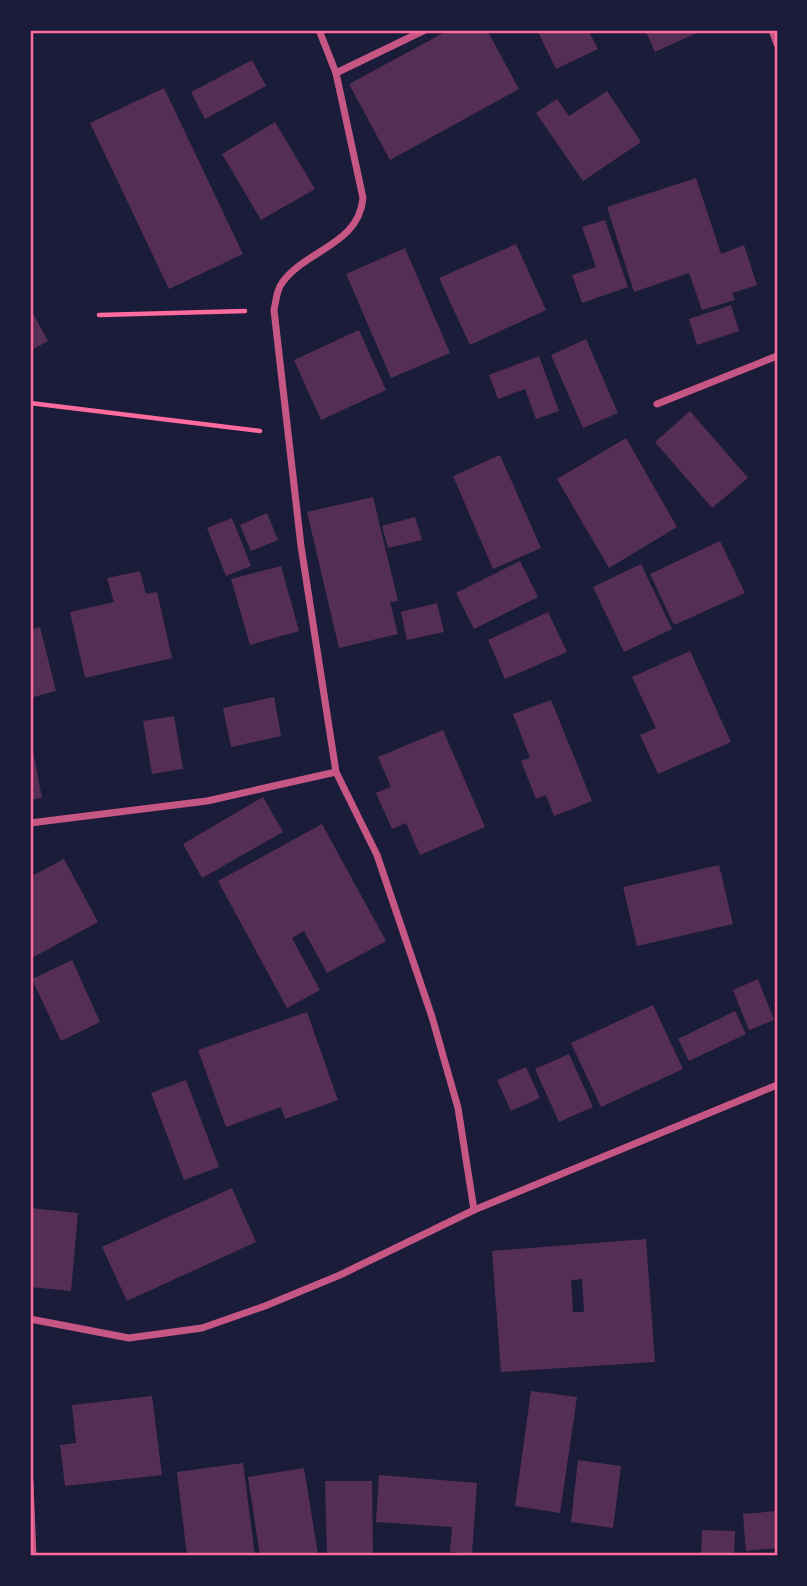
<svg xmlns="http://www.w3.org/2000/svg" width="807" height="1586" viewBox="0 0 807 1586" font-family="Signika,sans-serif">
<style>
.building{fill:#542f53;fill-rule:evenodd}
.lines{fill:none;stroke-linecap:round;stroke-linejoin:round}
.path{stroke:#ff6b9d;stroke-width:4.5}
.minor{stroke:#c65784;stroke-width:7}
.neatline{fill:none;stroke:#ff6b9d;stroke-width:2.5}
</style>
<rect width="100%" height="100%" fill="#1b1b3a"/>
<g class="building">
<path d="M449,30h38l32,59 -129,71 -41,-76z"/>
<path d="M537,30h51l10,19 -42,20z"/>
<path d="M645,30h58l-48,22z"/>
<path d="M252,60l14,26 -61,33 -14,-27z"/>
<path d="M164,88l79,166 -74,35 -79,-166z"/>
<path d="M607,91l34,51 -58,39 -47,-68 21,-14 12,17z"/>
<path d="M275,122l40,67 -54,31 -39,-66z"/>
<path d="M696,178l25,76 23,-9 13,40 -25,8 3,7 -33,10 -13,-37 -55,19 -27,-85z"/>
<path d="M605,220l23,67 -46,16 -10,-28 24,-8 -14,-40z"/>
<path d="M516,244l30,66 -76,35 -31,-67z"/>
<path d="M405,248l45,105 -59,25 -45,-104z"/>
<path d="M731,305l8,26 -42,14 -8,-26z"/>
<path d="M30,308l18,33 -18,10z"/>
<path d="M359,330l27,60 -65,30 -27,-60z"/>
<path d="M586,339l32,74 -35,15 -32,-73z"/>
<path d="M539,356l20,55 -23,8 -11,-30 -27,10 -9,-24z"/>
<path d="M690,411l58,67 -36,30 -57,-66z"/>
<path d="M626,438l51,89 -68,41 -52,-89z"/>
<path d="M500,455l41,93 -48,21 -40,-93z"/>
<path d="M373,497l25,104 -8,1 8,32 -59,14 -32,-136z"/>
<path d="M267,513l11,27 -27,11 -11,-26z"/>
<path d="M415,517l7,23 -34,8 -6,-22z"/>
<path d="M232,518l19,48 -25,10 -19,-48z"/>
<path d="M720,541l25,52 -71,32 -24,-51z"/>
<path d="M520,561l18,36 -64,32 -18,-36z"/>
<path d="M641,564l31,65 -48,23 -31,-65z"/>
<path d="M281,566l18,65 -49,14 -19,-66z"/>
<path d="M140,571l6,23 11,-2 15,66 -87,20 -15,-66 44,-10 -7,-24z"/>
<path d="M437,603l7,29 -37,8 -6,-28z"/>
<path d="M548,612l19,40 -62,27 -17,-39z"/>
<path d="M40,627l16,64 -26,7v-68z"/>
<path d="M690,651l41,91 -73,32 -18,-39 16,-7 -24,-51z"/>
<path d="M274,697l7,39 -50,11 -8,-39z"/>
<path d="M551,700l41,101 -38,15 -8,-21 -10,4 -15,-38 9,-3 -17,-44z"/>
<path d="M174,716l9,53 -31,5 -9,-53z"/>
<path d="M443,730l42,97 -65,28 -14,-32 -14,6 -16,-36 15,-6 -13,-30z"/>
<path d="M31,741l11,57 -12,2v-58z"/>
<path d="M263,797l20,35 -81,46 -19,-34z"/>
<path d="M322,824l64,117 -59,32 -23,-42 -12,7 28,52 -33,18 -69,-127z"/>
<path d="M64,859l34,63 -68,37v-82z"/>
<path d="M719,865l14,59 -96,22 -14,-59z"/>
<path d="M72,960l28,62 -39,19 -29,-62z"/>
<path d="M758,979l16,41 -25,10 -16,-40z"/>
<path d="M653,1005l30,64 -82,38 -30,-64z"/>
<path d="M735,1011l11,23 -57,27 -11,-22z"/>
<path d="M307,1012l31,88 -53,19 -4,-12 -55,20 -28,-77z"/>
<path d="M569,1054l24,53 -34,15 -24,-53z"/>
<path d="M526,1067l14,31 -29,13 -14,-31z"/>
<path d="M186,1080l33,87 -35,13 -33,-87z"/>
<path d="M232,1188l24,54 -129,59 -25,-54z"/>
<path d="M30,1208l48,5 -7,78 -41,-4z"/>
<path d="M646,1239l9,123 -154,10 -9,-121zM582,1279l2,33h-11l-2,-32z"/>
<path d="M531,1391l46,6 -17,116 -45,-7z"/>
<path d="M152,1396l10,79 -97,11 -5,-41 16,-2 -4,-38z"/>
<path d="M578,1460l43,6 -8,62 -42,-6z"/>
<path d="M243,1463l12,93h-68l-10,-84z"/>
<path d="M304,1468l14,86 -58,2 -12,-79z"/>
<path d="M379,1475l98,8 -5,71 -22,-2 2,-25 -76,-5z"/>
<path d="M325,1481h47l1,75h-46z"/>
<path d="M777,1511v37l-31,3 -3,-37z"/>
<path d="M702,1530l33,1 -1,25h-33z"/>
</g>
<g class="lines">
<g class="path">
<path d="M99,315l146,-4"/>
<path d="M30,403l230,28"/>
</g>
<g class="minor">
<path d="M319,30l17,43 89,-43"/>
<path d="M772,30l5,14"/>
<path d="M336,73l27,125c-4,47 -58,52 -81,85 -6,8 -6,19 -8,27l27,236 35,226 41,83 55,162 26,91 16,102"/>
<path d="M657,404l120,-48"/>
<path d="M30,823l177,-22 129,-29"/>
<path d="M30,1319l99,19 73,-10 63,-22 75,-31 134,-65 303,-125"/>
<path d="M30,1482l3,74"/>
</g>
</g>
<rect width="807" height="1586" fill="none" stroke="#1b1b3a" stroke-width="63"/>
<rect x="32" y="32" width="744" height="1522" class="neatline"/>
</svg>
